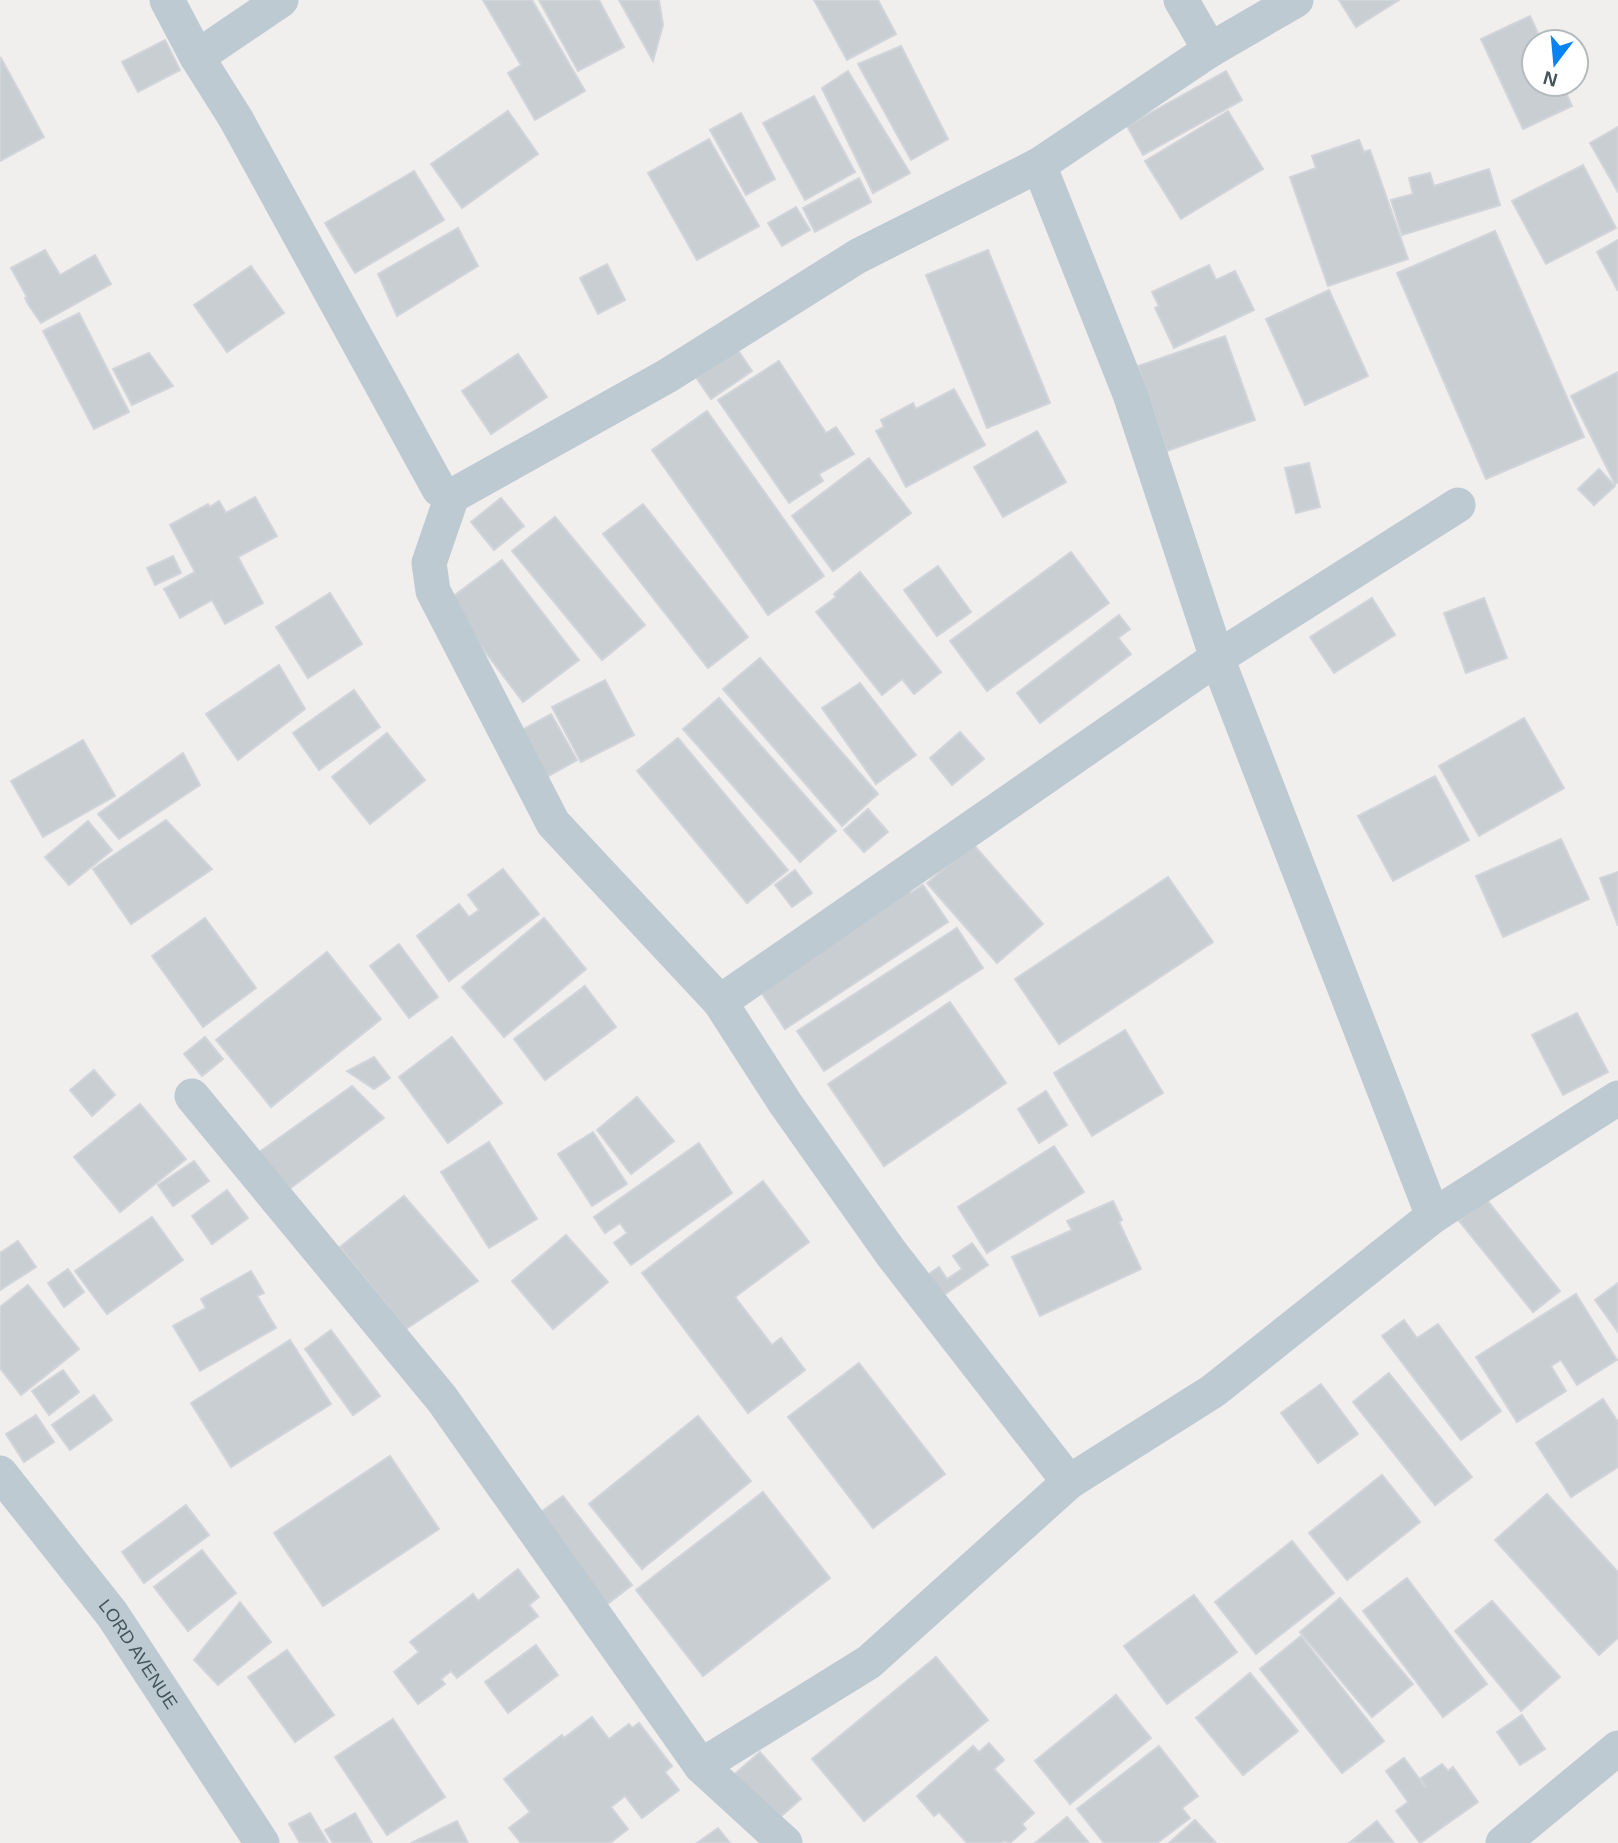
<svg xmlns="http://www.w3.org/2000/svg" width="1618" height="1843" viewBox="0 0 1618 1843" font-family="Helvetica,sans-serif">
<style>
.building{fill:#c9ced3;stroke:#d1d5da;stroke-width:2}
.lines{fill:none;stroke-linecap:round;stroke-linejoin:round}
.street{stroke:#bdcad2;stroke-width:35}
.labels{text-anchor:middle;stroke-width:6;stroke-linejoin:round;paint-order:stroke}
.street-label{font-size:18px;fill:#44545d;stroke:#fff}
</style>
<rect width="100%" height="100%" fill="#f1eeee"/>
<g class="building">
<path d="M483,0h49l53,91 -50,29 -27,-47 13,-8z"/>
<path d="M539,0h60l25,47 -46,24z"/>
<path d="M619,0h40l4,25 -10,36z"/>
<path d="M814,0h64l18,34 -49,26z"/>
<path d="M1339,0h60l-43,27z"/>
<path d="M1530,16l12,26h-8v42h28l10,22 -49,23 -42,-90z"/>
<path d="M165,40l15,30 -42,22 -16,-30z"/>
<path d="M901,46l47,93 -37,21 -53,-96z"/>
<path d="M1,58l43,79 -44,24v-102z"/>
<path d="M848,71l62,102 -37,20 -51,-105z"/>
<path d="M1226,71l16,29 -99,55 -16,-29z"/>
<path d="M814,96l41,76 -50,28 -42,-77z"/>
<path d="M508,111l30,43 -76,54 -31,-44z"/>
<path d="M1228,111l35,58 -82,50 -36,-58z"/>
<path d="M741,113l34,66 -29,16 -36,-65z"/>
<path d="M1618,127v65l-28,-49z"/>
<path d="M709,139l50,87 -62,34 -49,-87z"/>
<path d="M1359,140l5,12 6,-2 38,109 -80,27 -38,-109 26,-9 -4,-12z"/>
<path d="M1583,165l33,63 -70,36 -34,-63z"/>
<path d="M1489,169l11,36 -98,30 -11,-35 22,-6 -4,-16 21,-5 4,13z"/>
<path d="M414,171l30,49 -89,53 -30,-50z"/>
<path d="M859,178l12,24 -56,30 -12,-24z"/>
<path d="M796,207l14,23 -28,16 -14,-23z"/>
<path d="M458,228l20,38 -81,50 -19,-42z"/>
<path d="M1495,231l89,206 -98,42 -89,-206z"/>
<path d="M1618,240v51l-21,-39z"/>
<path d="M45,250l15,25 35,-20 16,29 -70,39 -13,-19 -3,-6 2,-1 -16,-29z"/>
<path d="M988,250l62,153 -63,25 -61,-153z"/>
<path d="M607,264l18,36 -27,14 -18,-36z"/>
<path d="M1209,265l7,15 19,-9 19,39 -80,38 -19,-40 4,-2 -7,-14z"/>
<path d="M251,266l33,47 -57,39 -33,-47z"/>
<path d="M1329,290l39,86 -63,29 -39,-86z"/>
<path d="M79,313l50,99 -35,17 -51,-98z"/>
<path d="M1225,336l30,84 -88,31 -29,-85z"/>
<path d="M731,340l21,31 -41,28 -22,-32z"/>
<path d="M149,353l24,33 -41,19 -19,-36z"/>
<path d="M518,354l29,43 -56,37 -29,-43z"/>
<path d="M779,361l47,72 10,-6 18,27 -35,20 4,7 -34,22 -71,-103z"/>
<path d="M1618,372v110l-3,2 -44,-88z"/>
<path d="M954,389l31,56 -79,42 -30,-56 8,-4 -3,-7 32,-17 3,6z"/>
<path d="M707,411l117,165 -56,39 -116,-165z"/>
<path d="M1037,431l29,51 -63,35 -29,-50z"/>
<path d="M869,458l42,55 -78,58 -41,-55z"/>
<path d="M1309,463l11,44 -24,6 -11,-45z"/>
<path d="M1599,469l16,17 -21,19 -16,-16z"/>
<path d="M255,497l22,39 -39,21 25,46 -38,21 -13,-24 -32,18 -16,-29 31,-17 -25,-47 38,-21 2,3 9,-6 7,12z"/>
<path d="M501,498l23,28 -30,24 -23,-28z"/>
<path d="M643,504l105,133 -40,31 -105,-134z"/>
<path d="M555,517l90,108 -43,35 -90,-109z"/>
<path d="M1071,552l38,51 -122,88 -37,-50z"/>
<path d="M173,556l8,17 -26,12 -8,-17z"/>
<path d="M502,560l77,100 -56,42 -76,-101z"/>
<path d="M938,566l33,46 -34,24 -33,-46z"/>
<path d="M860,572l81,100 -27,22 -12,-15 -20,16 -66,-83 20,-15 -2,-3z"/>
<path d="M330,593l32,51 -54,34 -32,-51z"/>
<path d="M1372,598l23,37 -61,38 -24,-36z"/>
<path d="M1484,598l23,60 -41,15 -22,-60z"/>
<path d="M1119,615l11,14 -12,9 13,16 -91,69 -23,-30z"/>
<path d="M760,658l118,136 -36,32 -119,-137z"/>
<path d="M279,665l26,44 -67,51 -32,-46z"/>
<path d="M605,680l29,55 -53,27 -29,-55z"/>
<path d="M860,683l56,72 -40,29 -54,-76z"/>
<path d="M354,690l26,37 -61,43 -26,-37z"/>
<path d="M719,698l117,133 -36,31 -117,-133z"/>
<path d="M551,714l26,46 -37,21 -27,-46z"/>
<path d="M1524,718l40,70 -85,48 -40,-70z"/>
<path d="M960,732l24,27 -32,26 -22,-27z"/>
<path d="M387,733l38,47 -55,44 -38,-47z"/>
<path d="M678,738l110,132 -41,33 -110,-132z"/>
<path d="M83,740l32,56 -72,41 -32,-56z"/>
<path d="M183,753l17,32 -81,54 -21,-25z"/>
<path d="M1435,776l34,64 -76,41 -35,-65z"/>
<path d="M868,809l20,23 -24,20 -20,-22z"/>
<path d="M166,820l46,49 -81,55 -38,-55z"/>
<path d="M88,821l24,29 -43,35 -24,-28z"/>
<path d="M1561,839l28,60 -86,38 -27,-61z"/>
<path d="M973,844l70,80 -46,39 -70,-80z"/>
<path d="M503,869l36,45 -90,67 -32,-45 42,-32 10,13 10,-7 -11,-15z"/>
<path d="M795,870l17,23 -20,14 -17,-22z"/>
<path d="M1618,872v54l-18,-48z"/>
<path d="M1168,877l45,65 -154,102 -44,-65z"/>
<path d="M904,883l7,10 12,-8 25,37 -163,107 -24,-37z"/>
<path d="M205,918l51,70 -53,39 -51,-71z"/>
<path d="M544,918l42,51 -82,68 -42,-50z"/>
<path d="M957,928l26,40 -159,103 -27,-40z"/>
<path d="M399,944l39,53 -29,21 -39,-52z"/>
<path d="M327,952l54,67 -110,88 -55,-67z"/>
<path d="M585,986l31,41 -71,53 -31,-41z"/>
<path d="M950,1002l56,81 -122,83 -56,-82z"/>
<path d="M1577,1013l31,59 -45,23 -31,-60z"/>
<path d="M1125,1030l38,63 -71,43 -38,-63z"/>
<path d="M205,1037l18,22 -21,17 -18,-22z"/>
<path d="M452,1037l50,66 -54,40 -49,-66z"/>
<path d="M374,1057l16,21 -16,11 -27,-18z"/>
<path d="M94,1070l21,25 -23,21 -22,-26z"/>
<path d="M352,1086l32,32 -100,75 -26,-40z"/>
<path d="M1046,1091l21,34 -28,18 -21,-34z"/>
<path d="M637,1097l37,44 -43,33 -34,-44z"/>
<path d="M140,1104l46,55 -66,53 -46,-55z"/>
<path d="M593,1132l34,52 -35,22 -34,-52z"/>
<path d="M489,1142l48,77 -48,29 -48,-76z"/>
<path d="M699,1143l33,50 -101,72 -17,-22 13,-10 -7,-10 -15,10 -11,-16z"/>
<path d="M1054,1146l30,46 -97,61 -29,-46z"/>
<path d="M194,1161l15,20 -36,25 -15,-21z"/>
<path d="M763,1181l46,61 -74,55 37,48 9,-7 24,32 -57,43 -106,-140z"/>
<path d="M227,1190l21,28 -36,26 -20,-28z"/>
<path d="M404,1196l74,85 -72,48 -66,-82z"/>
<path d="M1486,1199l74,92 -27,21 -74,-91z"/>
<path d="M1113,1201l9,19 -3,2 22,47 -101,47 -28,-59 60,-27 -5,-9z"/>
<path d="M152,1217l31,43 -76,54 -32,-43z"/>
<path d="M566,1235l42,47 -55,47 -41,-48z"/>
<path d="M18,1241l18,26 -36,23v-37z"/>
<path d="M972,1243l16,22 -56,38 -10,-24 17,-12 8,12 15,-10 -9,-13z"/>
<path d="M68,1269l16,23 -20,15 -16,-24z"/>
<path d="M251,1271l13,22 -7,3 19,32 -76,43 -27,-45 33,-18 -5,-9z"/>
<path d="M1618,1283v49l-23,-32z"/>
<path d="M28,1285l51,64 -58,46 -21,-27v-61z"/>
<path d="M1576,1294l41,66 -40,25 -16,-25 -10,6 15,25 -49,31 -41,-65z"/>
<path d="M1404,1320l13,18 21,-14 63,87 -40,29 -79,-104z"/>
<path d="M331,1330l49,66 -27,19 -48,-66z"/>
<path d="M290,1340l41,64 -100,63 -40,-64z"/>
<path d="M859,1363l86,111 -72,54 -85,-111z"/>
<path d="M63,1370l16,22 -30,23 -17,-24z"/>
<path d="M1389,1373l83,104 -37,28 -82,-103z"/>
<path d="M1321,1384l37,50 -40,29 -37,-50z"/>
<path d="M94,1395l18,25 -42,30 -18,-25z"/>
<path d="M1603,1399l15,23v45l-47,30 -35,-54z"/>
<path d="M36,1415l18,27 -30,20 -18,-28z"/>
<path d="M698,1416l53,65 -109,88 -53,-65z"/>
<path d="M390,1456l49,73 -116,77 -49,-73z"/>
<path d="M1382,1475l38,47 -73,58 -38,-47z"/>
<path d="M763,1492l67,86 -127,98 -67,-86z"/>
<path d="M1547,1494l71,78v66l-19,17 -104,-115z"/>
<path d="M563,1496l69,89 -26,20 -69,-90z"/>
<path d="M186,1505l23,30 -65,48 -22,-31z"/>
<path d="M1292,1541l42,52 -78,61 -41,-52z"/>
<path d="M202,1550l34,43 -48,38 -34,-44z"/>
<path d="M518,1569l21,28 -10,8 9,11 -81,62 -6,-7 -10,8 4,5 -27,20 -24,-32 25,-20 -9,-10 63,-48 5,7z"/>
<path d="M1407,1578l80,106 -44,33 -80,-106z"/>
<path d="M1194,1595l43,57 -70,52 -43,-58z"/>
<path d="M1340,1598l73,86 -41,33 -72,-85z"/>
<path d="M1492,1601l68,76 -39,34 -66,-80z"/>
<path d="M240,1602l31,40 -53,43 -24,-25z"/>
<path d="M1301,1636l83,105 -42,32 -82,-104z"/>
<path d="M536,1645l22,30 -50,38 -23,-31z"/>
<path d="M287,1650l47,65 -39,27 -47,-65z"/>
<path d="M936,1657l52,63 -124,101 -52,-62z"/>
<path d="M1250,1673l48,58 -55,44 -47,-57z"/>
<path d="M1116,1695l35,43 -81,66 -35,-43z"/>
<path d="M1522,1715l23,34 -25,16 -23,-33z"/>
<path d="M592,1717l17,22 20,-15 3,4 7,-5 33,43 -7,6 14,18 -37,28 -17,-22 -14,11 17,22 -18,14h-89l-12,-15 21,-16 -26,-33 58,-44 2,3z"/>
<path d="M393,1719l52,78 -58,38 -52,-78z"/>
<path d="M989,1743l15,17 -10,9 40,44 -12,11 4,5 -16,14 -6,-2 -3,2h-34l-28,-31 -5,4 -17,-20 56,-50 6,6z"/>
<path d="M1159,1746l39,50 -16,12 8,10 -33,25h-53l-27,-34z"/>
<path d="M760,1752l41,47 -30,26 -41,-47z"/>
<path d="M1404,1758l22,30 -5,-10 21,-14 6,7 5,-4 25,35 -58,41 -24,-32 12,-9 -22,-31z"/>
<path d="M310,1813l18,30h-28l-11,-19z"/>
<path d="M355,1813l17,30h-39l-8,-13z"/>
<path d="M1067,1817l22,26h-54z"/>
<path d="M1195,1820l21,23h-47z"/>
<path d="M457,1821l11,22h-57z"/>
<path d="M1377,1821l17,22h-45z"/>
<path d="M718,1828l12,15h-33z"/>
</g>
<g class="lines">
<g class="street">
<path d="M167,0l30,57 39,62 203,370 13,7 -23,67 4,28 120,232 167,179 65,101 106,150 178,229"/>
<path d="M1181,0l29,50"/>
<path d="M197,57l84,-57"/>
<path d="M1039,165l91,229 87,264 216,558"/>
<path d="M452,496l215,-120 191,-120 181,-91 171,-115 86,-50"/>
<path d="M720,1002l497,-344 241,-153"/>
<path d="M192,1096l250,303 259,367 84,77"/>
<path id="s1" d="M0,1473l112,141 150,229"/>
<path d="M701,1766l168,-104 200,-180 144,-91 220,-175 185,-118"/>
<path d="M1503,1843l115,-95"/>
</g>
</g>
<g class="labels">
<g class="street-label">
<text dy="6" stroke="none"><textPath href="#s1" startOffset="228">LORD AVENUE</textPath></text>
</g>
</g>
<g transform="translate(1555 63) rotate(196)"><circle r="33" fill="#ffffff" stroke="#b4bbbe" stroke-width="2"/>
<path d="M0-5L12 26L0 18L-12 26Z" fill="#0883f1"/>
<text y="-10" font-size="19" font-weight="bold" text-anchor="middle" fill="#44545d">N</text>
</g>
</svg>
